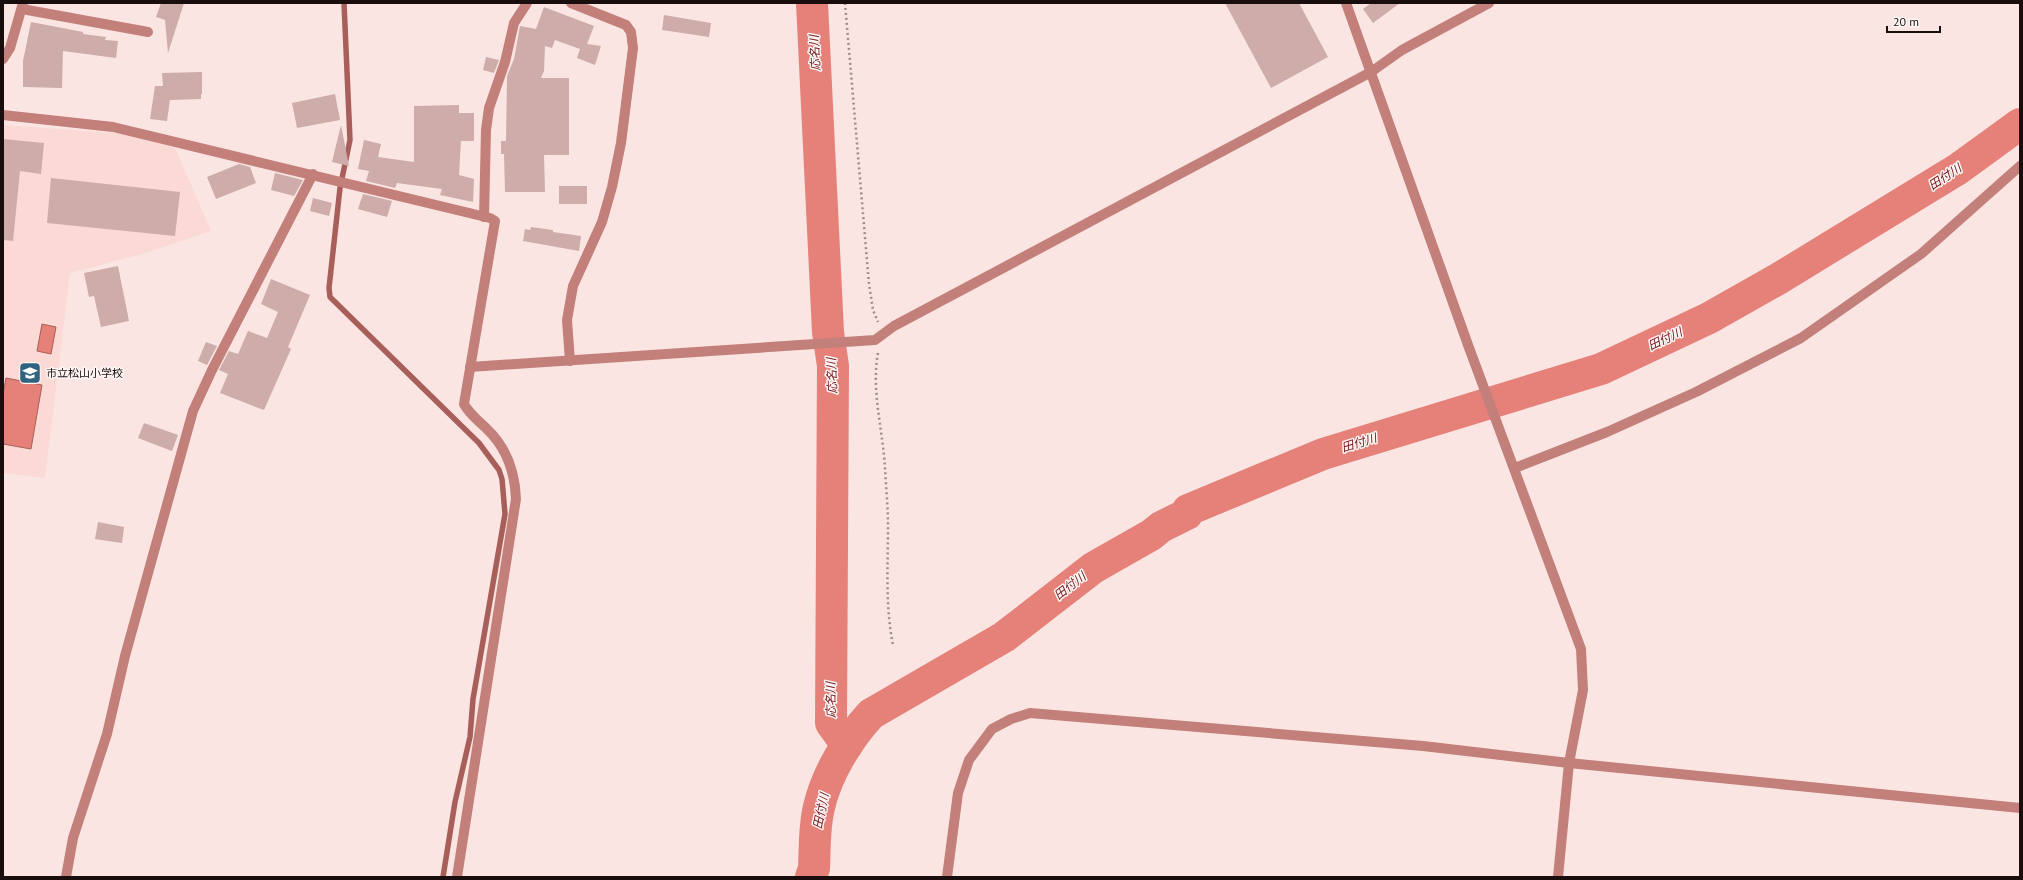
<svg xmlns="http://www.w3.org/2000/svg" width="2023" height="880" viewBox="0 0 2023 880" font-family="'PT Sans','Noto Sans JP',sans-serif">
<style>
.built{fill:#fbd9d5}
.water{fill:#e68179;stroke:#a85e59}
.lines{fill:none;stroke-linecap:round;stroke-linejoin:round}
.stream{stroke:#a85e59;stroke-width:5.5}
.river{stroke:#e68179;stroke-width:32}
.building{fill:#cdaca9}
.path{stroke:#9d8c8a;stroke-width:2.5;stroke-dasharray:2 3;stroke-linecap:butt}
.minor{stroke:#c3807a;stroke-width:10}
.tertiary{stroke:#c3807a;stroke-width:10}
.labels{text-anchor:middle;stroke-width:3;stroke-linejoin:round;paint-order:stroke}
.poi-label{font-size:11px;fill:#190e0d;stroke:#fdf6f5;text-anchor:start}
.water-label{font-size:12px;font-style:italic;fill:#6e1316;stroke:#fdf6f5}
</style>
<rect width="100%" height="100%" fill="#fae5e3"/>
<path class="built" d="M3,125l125,9 47,14 36,83 -62,21 -79,21 -25,205 -42,-5z"/>
<g class="water">
<path d="M42,324l14,3 -5,27 -14,-3z"/>
<path d="M6,378l36,7 -11,64 -28,-5v-50z"/>
</g>
<g class="lines">
<path class="stream" d="M344,3l6,137 -10,48 -11,100 1,9 149,146 20,27 3,9 3,35 -32,185 -3,38 -15,65 -12,75"/>
<g class="river">
<path d="M812,3l16,329 5,34 -2,357 16,22"/>
<path d="M811,877l3,-9c1,-20 0,-41 5,-61 8,-34 29,-68 52,-93l133,-77 89,-69 58,-33 10,-8 26,-13 1,-4 135,-56 278,-85 108,-51 69,-39 180,-110 62,-45"/>
</g>
</g>
<g class="building">
<path d="M161,3h23l-16,50 -3,-33 -9,-3z"/>
<path d="M1225,3h74l29,54 -57,31z"/>
<path d="M1371,3h29l-27,20 -10,-14z"/>
<path d="M544,7l50,19 -7,18 14,2 -6,19 -18,-7 3,-9 -25,-9 -3,8 -7,-2 -1,25 -3,7h28v77h-25l1,37h-40l-1,-38h-3v-13h5l1,-65 7,-17 6,-33 16,3z"/>
<path d="M664,15l47,8 -2,14 -47,-7z"/>
<path d="M31,22l52,10v2l23,3 -1,3 13,1 -2,17 -53,-7 -1,37 -39,-1v-26z"/>
<path d="M486,57l13,3 -5,13 -11,-3z"/>
<path d="M202,72v22h-1v5l-31,1 -3,21 -17,-2 5,-33h8l-1,-13z"/>
<path d="M335,94l5,26 -43,8 -5,-25z"/>
<path d="M459,105v8h15v28h-13l-2,34 15,4 -1,23 -33,-7 2,-6 -45,-6 -2,5 -29,-7 3,-10 -11,-2 6,-29 17,4 -3,13 36,5v-56z"/>
<path d="M341,125l8,41 -17,-4z"/>
<path d="M3,139l41,4 -3,31 -21,-3 -7,70 -10,-1z"/>
<path d="M239,164l11,3 6,16 -40,16 -9,-22z"/>
<path d="M275,173l28,7 -9,16 -23,-6z"/>
<path d="M51,178l129,14 -5,44 -128,-13z"/>
<rect x="559" y="186" width="28" height="18"/>
<path d="M363,194l29,7 -5,16 -29,-8z"/>
<path d="M313,198l19,5 -3,13 -19,-5z"/>
<path d="M531,227l22,3v2l28,4 -2,15 -56,-10 2,-12 5,1z"/>
<path d="M118,266l11,55 -28,6 -7,-31 -5,1 -5,-24z"/>
<path d="M271,279l39,16 -22,52 3,2 -27,61 -44,-17 8,-19 -9,-4 10,-19 9,3 10,-23 19,7 11,-26 -17,-8z"/>
<path d="M206,342l11,4 -10,19 -9,-4z"/>
<path d="M144,423l34,12 -6,16 -34,-13z"/>
<path d="M98,522l26,5 -2,16 -27,-4z"/>
</g>
<g class="lines">
<g class="path">
<path d="M845,3l24,281 4,26 5,12"/>
<path d="M878,353c-7,37 5,78 7,115 1,19 3,39 3,58 0,40 -3,79 5,119"/>
</g>
<g class="minor">
<path d="M22,9l126,23"/>
<path d="M3,59l7,-11 13,-45"/>
<path d="M3,115l110,12 377,91 5,3 -31,183c6,11 15,17 23,25 20,19 28,44 29,70l-59,378"/>
<path d="M484,217l2,-87 3,-22 16,-46 9,-39 13,-20"/>
<path d="M570,361l-3,-41 6,-34 29,-64 10,-35 9,-44 12,-95 -2,-16 -5,-7 -55,-22"/>
<path d="M470,367l405,-27 19,-14 477,-254 31,-22 87,-47"/>
<path d="M1515,468l92,-36 89,-40 105,-54 120,-84 99,-88"/>
<path d="M66,877l7,-39 34,-104 18,-78 68,-245 19,-41 101,-196"/>
<path d="M947,877l11,-84 11,-33 23,-31 19,-10 19,-6 393,33 146,17 451,45"/>
</g>
<path class="tertiary" d="M1346,3l122,342 113,304 2,41 -14,73 -11,114"/>
</g>
<defs>
<g id="school-square" transform="scale(1.15)"><rect x="-9" y="-9" width="18" height="18" rx="4" fill="#306380" stroke="#fdf6f5"/><path d="M0-5L7-2L0 1L-7-2ZM-4 1L0 2.5L4 1V4Q0 6-4 4Z" fill="#fff"/></g>
</defs>
<g fill-rule="evenodd">
<use href="#school-square" x="30" y="373"/>
</g>
<g class="labels">
<g class="poi-label">
<text x="46" y="377">市立松山小学校</text>
</g>
<g class="water-label">
<text transform="translate(815 53) rotate(-93)" y="4">応名川</text>
<text transform="translate(1945 177) rotate(-33)" y="4">田付川</text>
<text transform="translate(1665 339) rotate(-25)" y="4">田付川</text>
<text transform="translate(832 376) rotate(-92)" y="4">応名川</text>
<text transform="translate(1359 443) rotate(-17)" y="4">田付川</text>
<text transform="translate(1070 586) rotate(-38)" y="4">田付川</text>
<text transform="translate(831 700) rotate(-91)" y="4">応名川</text>
<text transform="translate(821 811) rotate(-78)" y="4">田付川</text>
</g>
</g>
<rect width="2023" height="880" fill="none" stroke="#190e0d" stroke-width="8"/>
<path d="M1887 26v6h53v-6" fill="none" stroke="#190e0d" stroke-width="2"/>
<text x="1893" y="26" font-size="12" fill="#190e0d" stroke="#fdf6f5" stroke-width="3" paint-order="stroke">20 m</text>
</svg>
